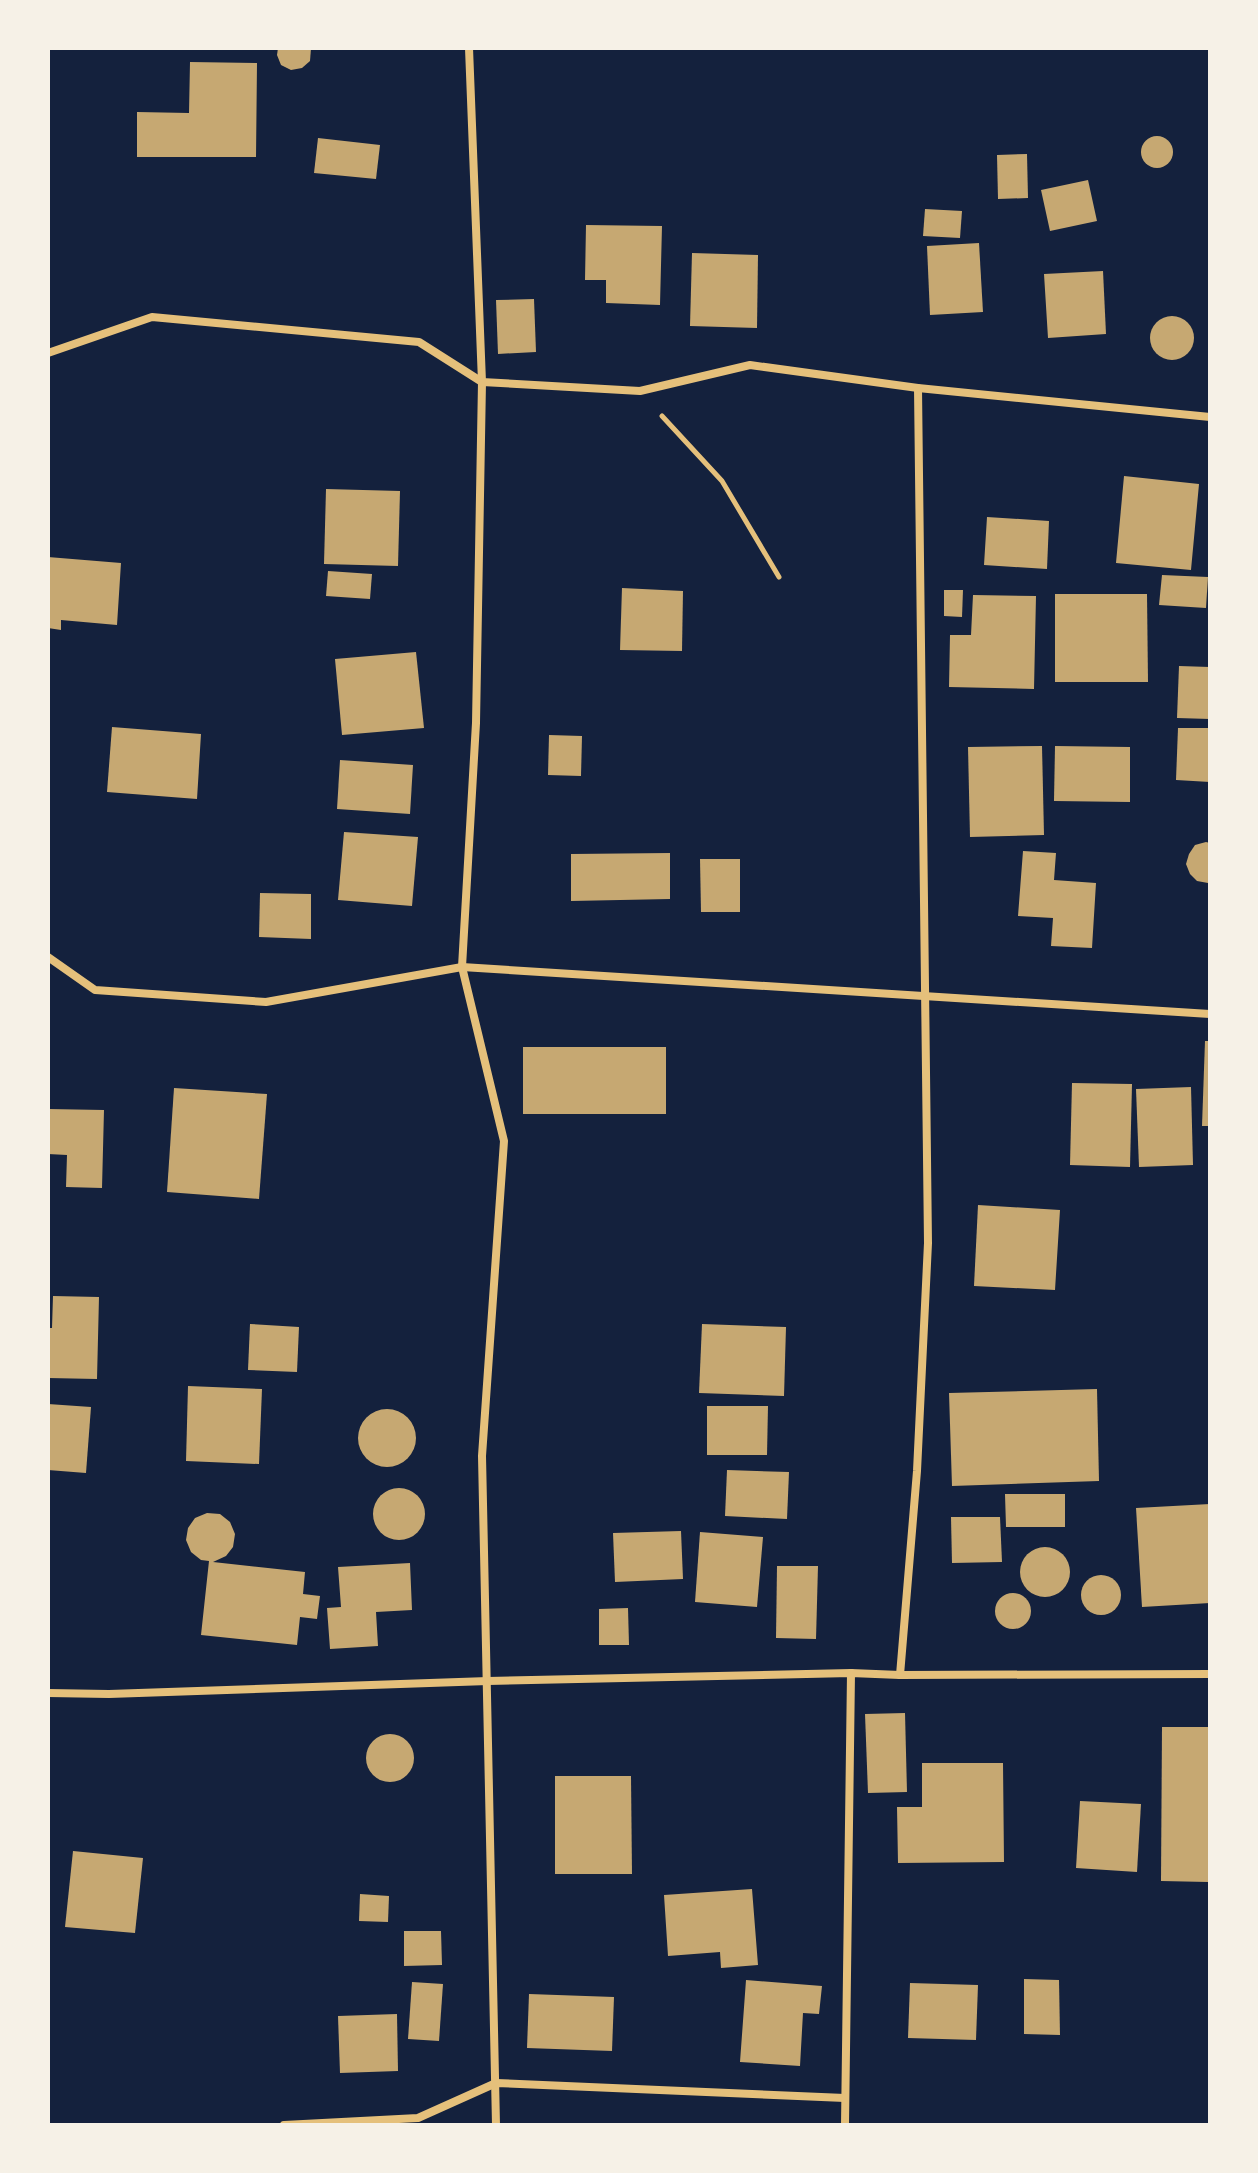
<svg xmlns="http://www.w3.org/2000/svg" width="1258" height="2173" viewBox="0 0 1258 2173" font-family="Inter,sans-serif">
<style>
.building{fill:#c6a872}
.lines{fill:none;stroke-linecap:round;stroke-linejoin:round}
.path{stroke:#e5c07b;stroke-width:5}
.minor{stroke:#e5c07b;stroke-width:8}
</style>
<rect width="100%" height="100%" fill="#14213d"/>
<g class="building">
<path d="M278,48h33l-1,13 -8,7 -11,2 -10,-5 -4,-10z"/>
<path d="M190,62l67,1 -1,94h-119v-45l52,1z"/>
<circle cx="1157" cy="152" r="16"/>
<path d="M318,138l62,7 -4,34 -62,-6z"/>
<path d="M1027,154l1,44 -30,1 -1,-44z"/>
<path d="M1088,180l9,41 -47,10 -9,-41z"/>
<path d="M925,209l37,2 -2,27 -37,-2z"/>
<path d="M586,225l76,1 -2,79 -54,-2v-23h-21z"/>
<path d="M979,243l4,69 -53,3 -3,-69z"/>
<path d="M692,253l66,2 -1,73 -67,-2z"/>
<path d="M1103,271l3,63 -58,4 -4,-64z"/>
<path d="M534,299l2,53 -38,2 -2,-54z"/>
<circle cx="1172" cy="338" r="22"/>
<path d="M1124,476l75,8 -8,86 -75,-7z"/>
<path d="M326,489l74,2 -2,75 -74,-2z"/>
<path d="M987,517l62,4 -2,48 -63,-4z"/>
<path d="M48,557l73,6 -4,62 -56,-5v10l-13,-2z"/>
<path d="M328,571l44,3 -2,25 -44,-3z"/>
<path d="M1162,575l46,2 -2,31 -47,-3z"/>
<path d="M622,588l61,3 -1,60 -62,-1z"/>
<path d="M944,590h19l-1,27 -18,-1z"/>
<path d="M1055,594h92l1,88h-93z"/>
<path d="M973,595l63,1 -2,93 -85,-2 1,-52h21z"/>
<path d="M416,652l8,76 -82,7 -7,-76z"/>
<path d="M1179,666l31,1v52l-33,-1z"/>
<path d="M112,727l89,7 -4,65 -90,-7z"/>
<path d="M1178,728h32v54l-34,-2z"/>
<path d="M549,735l33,1 -1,40 -33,-1z"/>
<path d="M1042,746l2,89 -74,2 -2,-90z"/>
<path d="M1055,746l75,1v55l-76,-1z"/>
<path d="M340,760l73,5 -3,49 -73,-5z"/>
<path d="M344,832l74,5 -6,69 -74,-6z"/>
<path d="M1206,842l4,1v39l-2,1 -11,-2 -7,-7 -4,-10 3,-10 6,-9z"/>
<path d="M1023,851l33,2 -2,27 42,3 -4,65 -41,-2 2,-28 -35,-2z"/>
<path d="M670,853v46l-99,2v-47z"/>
<path d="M700,859h40v53h-39z"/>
<path d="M260,893l51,1v45l-52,-2z"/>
<path d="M1205,1041h5v85h-8z"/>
<rect x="523" y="1047" width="143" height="67"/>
<path d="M1072,1083l60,1 -2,83 -60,-2z"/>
<path d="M1191,1087l2,78 -54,2 -3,-78z"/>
<path d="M174,1088l93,6 -8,105 -92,-7z"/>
<path d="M48,1109l56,1 -2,78 -36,-1 1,-32 -19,-1z"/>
<path d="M978,1205l82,5 -5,80 -81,-4z"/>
<path d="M53,1296l46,1 -2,82 -49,-1v-50h4z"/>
<path d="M250,1324l49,3 -2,45 -49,-2z"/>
<path d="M702,1324l84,3 -2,69 -85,-3z"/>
<path d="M188,1386l74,3 -3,75 -73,-3z"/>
<path d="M1097,1389l2,92 -147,5 -3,-93z"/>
<path d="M48,1404l43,3 -5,66 -38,-3z"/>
<path d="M707,1406h61l-1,49h-60z"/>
<circle cx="387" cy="1438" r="29"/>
<path d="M727,1470l62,2 -2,47 -62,-3z"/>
<circle cx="399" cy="1514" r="26"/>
<path d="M1005,1494h60v33h-59z"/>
<path d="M1210,1504v99l-68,4 -6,-99z"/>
<path d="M207,1513l13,1 10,8 5,12 -2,13 -7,9 -13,6 92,10 -2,22 17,2 -3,23 -17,-2 -3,28 -96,-10 8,-74 -8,-1 -10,-8 -5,-12 2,-12 7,-10z"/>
<path d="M951,1517h49l2,45 -50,1z"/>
<path d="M681,1531l2,48 -68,3 -2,-49z"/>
<path d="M700,1532l63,5 -6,70 -62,-5z"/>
<circle cx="1045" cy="1572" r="25"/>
<path d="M410,1563l2,47 -36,2 2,34 -48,3 -3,-41 14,-1 -3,-40z"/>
<path d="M777,1566h41l-2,73 -40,-1z"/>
<circle cx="1101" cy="1595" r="20"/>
<circle cx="1013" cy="1611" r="18"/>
<path d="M628,1608l1,37h-30v-36z"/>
<path d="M905,1713l2,79 -39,1 -3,-79z"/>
<path d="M1162,1727h48l-2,155 -47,-1z"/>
<circle cx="390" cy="1758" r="24"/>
<path d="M922,1763h81l1,99 -106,1 -1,-56h25z"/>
<path d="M555,1776h76l1,98h-77z"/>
<path d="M1080,1801l61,3 -4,68 -61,-4z"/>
<path d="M73,1851l70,7 -8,75 -70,-6z"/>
<path d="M752,1889l6,76 -37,3 -1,-16 -52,4 -4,-61z"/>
<path d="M360,1894l29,2 -1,26 -29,-1z"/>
<path d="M404,1931h37l1,34 -38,1z"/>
<path d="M1024,1979l35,1 1,55 -36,-1z"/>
<path d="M746,1980l76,6 -3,28 -16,-1 -3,53 -60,-4z"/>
<path d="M412,1982l31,2 -4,57 -31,-2z"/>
<path d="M910,1983l68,2 -2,55 -68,-2z"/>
<path d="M529,1994l85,3 -2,54 -85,-3z"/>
<path d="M397,2014l1,57 -58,2 -2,-57z"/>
</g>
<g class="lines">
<path class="path" d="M662,416l60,65 57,96"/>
<g class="minor">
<path d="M469,48l13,334 -6,341 -14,244 42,174 -22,315 14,669"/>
<path d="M48,353l104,-36 267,25 63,40 158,9 110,-26 168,23 292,29"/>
<path d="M48,957l47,33 171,12 196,-35 748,47"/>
<path d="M900,1675l17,-204 11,-228 -10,-855"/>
<path d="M48,1693l61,1 379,-13 363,-8 49,2 310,-1"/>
<path d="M284,2125l134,-7 78,-35 349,15"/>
<path d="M845,2125l6,-452"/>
</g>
</g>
<rect width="1258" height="2173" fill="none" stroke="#f6f1e7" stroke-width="100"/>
</svg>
